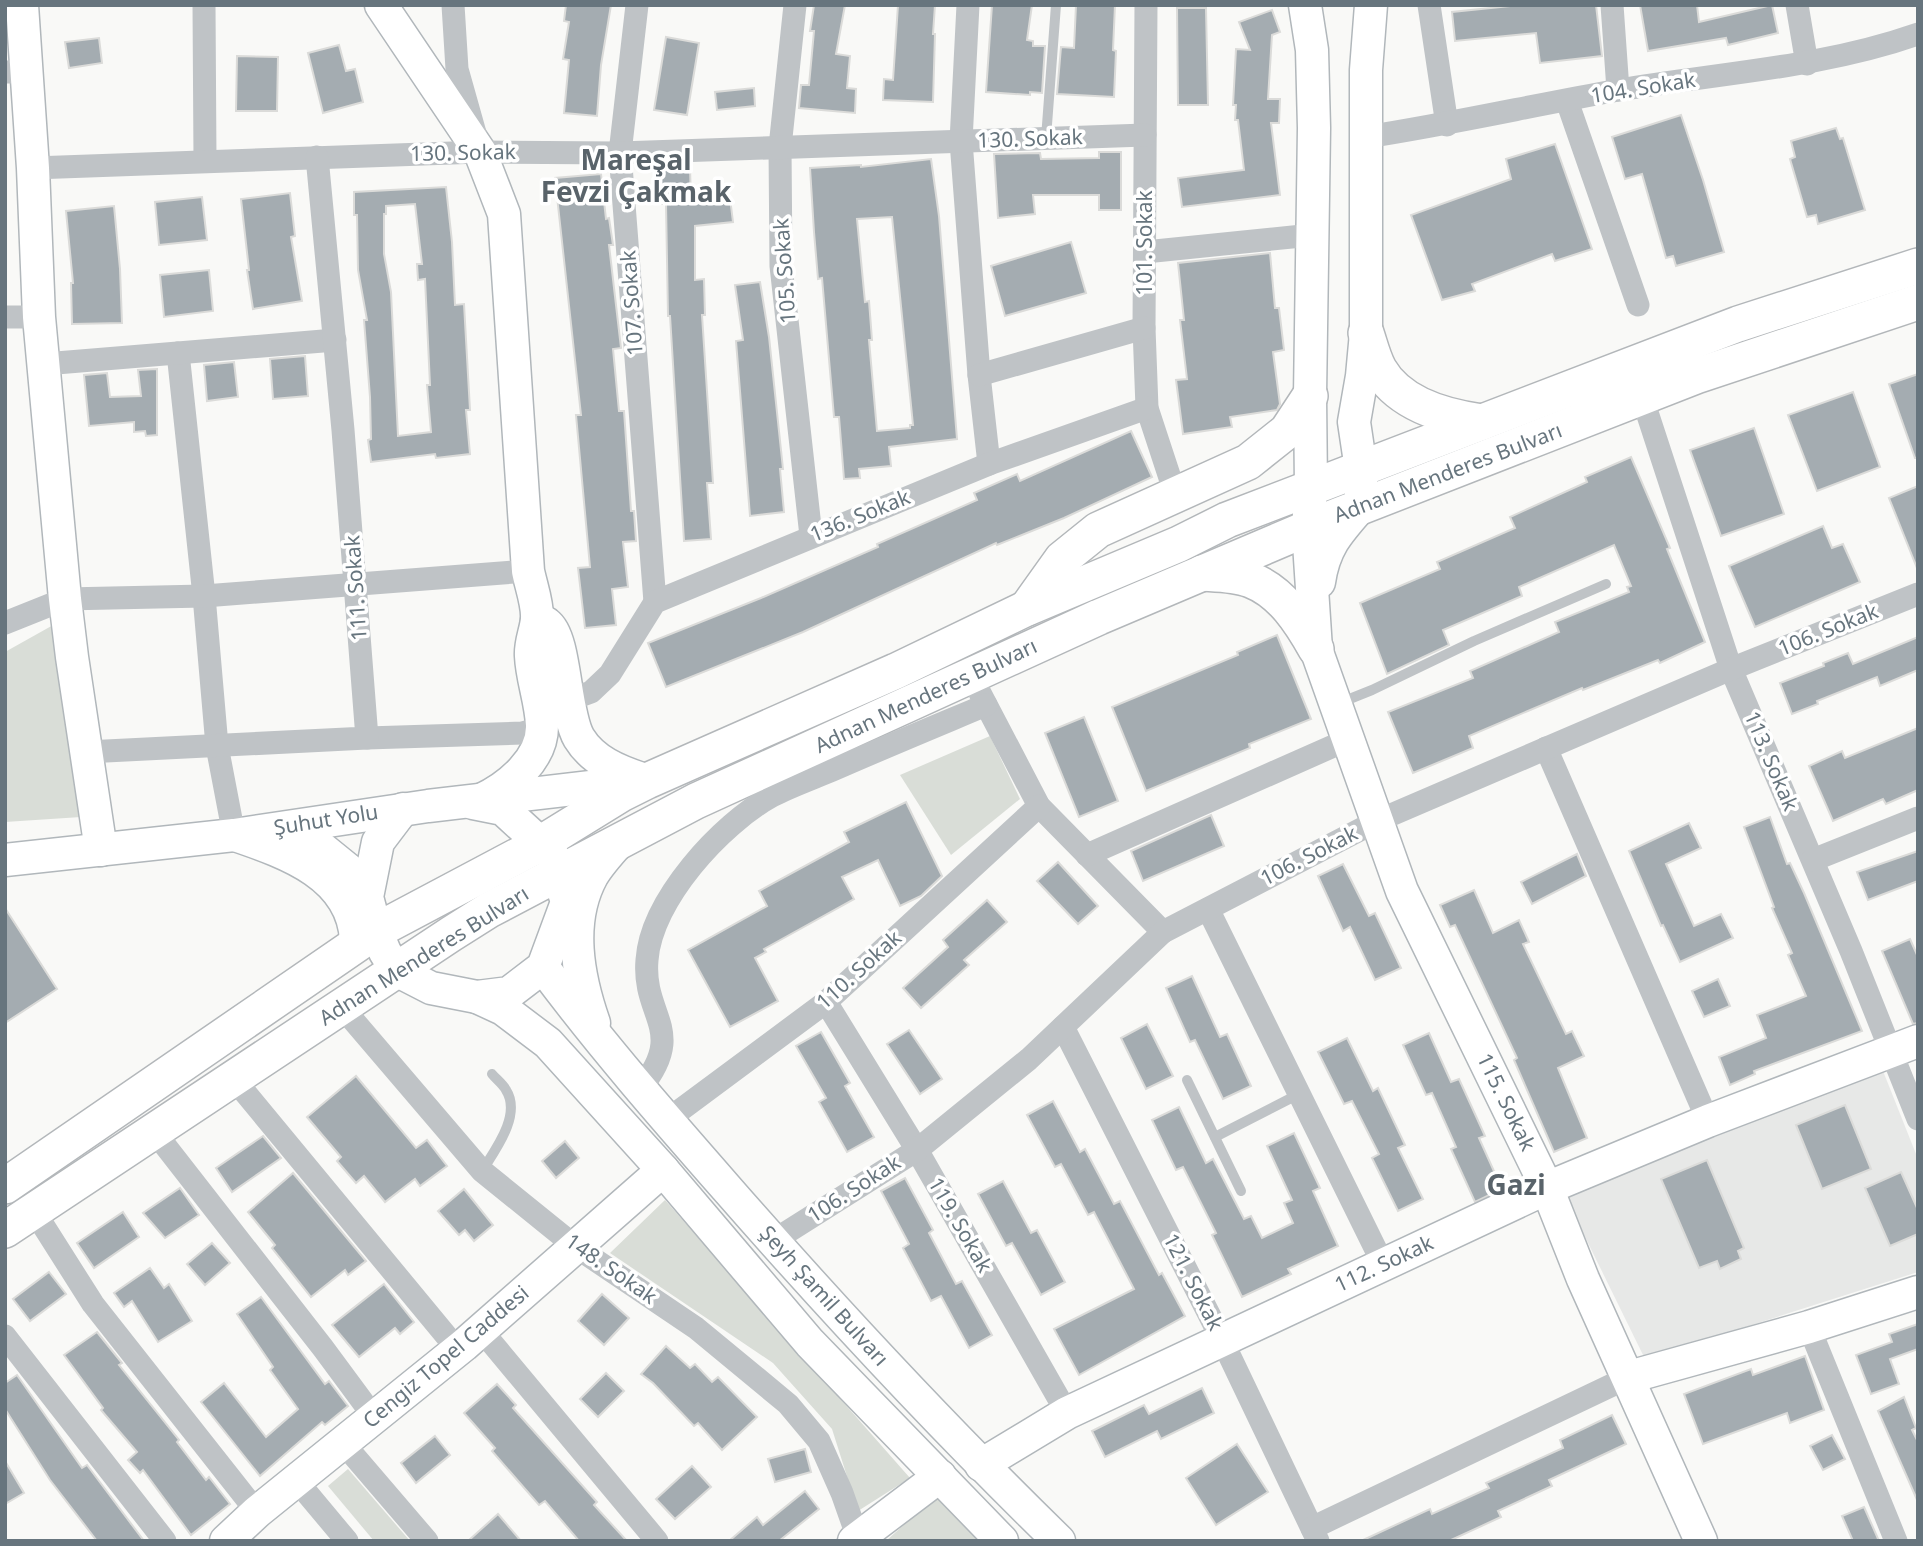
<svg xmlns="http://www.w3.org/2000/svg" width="1923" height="1546" viewBox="0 0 1923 1546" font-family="'Noto Sans',sans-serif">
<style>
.built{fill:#e7e8e7}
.green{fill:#d9ddd7}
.building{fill:#a4acb1;stroke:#dbdbd9;stroke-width:2;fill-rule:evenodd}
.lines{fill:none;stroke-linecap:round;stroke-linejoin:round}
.secondary-casing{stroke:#b1b7bb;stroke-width:35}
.primary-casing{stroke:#b3b7ba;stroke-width:38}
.lane{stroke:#bfc3c6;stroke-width:10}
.street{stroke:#bfc3c6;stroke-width:23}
.secondary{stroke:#fff;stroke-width:32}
.primary{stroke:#fff;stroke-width:35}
.labels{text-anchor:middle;stroke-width:7;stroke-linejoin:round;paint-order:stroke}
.street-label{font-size:21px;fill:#67757e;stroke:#fff}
.district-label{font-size:28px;font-weight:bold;fill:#59636a;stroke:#fff}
</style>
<rect width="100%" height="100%" fill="#f9f9f7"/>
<path class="built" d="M1883,1071l35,88v113l-273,87 -81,-165z"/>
<g class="green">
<path d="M55,624l26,193 -76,5v-170z"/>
<path d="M990,736l30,63 -69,56 -51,-80z"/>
<path d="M665,1200l245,278 -52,33 -26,-82 -59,-66 -163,-110z"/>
<path d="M348,1469l62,72h-36l-46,-55z"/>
<path d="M938,1494l45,47h-97z"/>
</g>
<g class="building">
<path d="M566,5h45l-10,60 -4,51 -33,-3 5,-53 -6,-1 6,-37 -5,-1z"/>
<path d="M814,5h31l-9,49 14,2 -3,32 9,1 -1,24 -56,-5 2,-23h8l5,-54h-4z"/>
<path d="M898,5h37l-2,29h2l-2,68 -50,-2 1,-21 9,1z"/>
<path d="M992,5h40l-5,35 6,1v5h12l-3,47 -12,-1v3l-44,-3z"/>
<path d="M1076,5h39l-2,45 3,1 -2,46 -57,-3 4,-47 13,1z"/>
<path d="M1520,5h76l6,51 -62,7 -4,-30 -81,8 -3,-29z"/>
<path d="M1640,5h57l2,17 73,-17 6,28 -50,12 -2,-7 -78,13z"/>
<path d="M1177,8h29l2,97h-30z"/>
<path d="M1272,10l8,22 -8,3 -4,64h12l-1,24h-8l9,72 -98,12 -4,-29 66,-8 -6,-50h-3l1,-15h-3l3,-56 14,1 -11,-28z"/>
<path d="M666,37l33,6 -12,72 -33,-5z"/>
<path d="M99,38l3,25 -33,5 -4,-26z"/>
<path d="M339,45l7,26 9,-2 8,33 -40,11 -15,-60z"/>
<path d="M237,56l41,1 -1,54h-41z"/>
<path d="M754,88l1,18 -38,4 -2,-18z"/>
<path d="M1681,115l22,65 21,72 -48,14 -3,-10 -7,2 -24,-84 -17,5 -13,-42z"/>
<path d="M1836,128l4,11 3,-1 22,72 -47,14 -2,-9 -9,2 -17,-58 5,-2 -4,-16z"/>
<path d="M1555,144l37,105 -37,12 -3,-7 -80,30 3,7 -33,9 -31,-85 100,-36 -5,-20z"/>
<path d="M1099,152h22v58h-22v-15h-66l2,19 -37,4 -4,-64 46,-1 1,6 58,-1z"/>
<path d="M931,159l8,57 18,223 -68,8 2,19 -32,3 1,9 -16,1 -5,-62h-5l-12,-139 -4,1 -4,-47 -4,-64 51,-3v2zM892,217l21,208h-3v3l-33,3 -8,-91h3l-3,-39 -4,1 -8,-83z"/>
<path d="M690,167l1,35 39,-4 3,24 -38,4v54l9,-1 1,36h-3l11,168h-6l4,56 -27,2 -14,-225h-2l-2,-112h-5l-2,-35z"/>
<path d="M601,174l5,45 3,-1 4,27h-4l12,103 -8,1 6,62h5l7,100h3l2,30 -13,1 5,45 -16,2 4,36 -31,3 -7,-60 12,-1 -14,-152h5l-26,-237z"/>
<path d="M446,187l6,55 3,63 9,-1 6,106h-4l4,44 -34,4 -1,-4 -64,8 -3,-22 3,-1 -1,-42 -6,-77h3l-9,-50 -1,-55h-3v-23zM415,204l7,60h-5l1,16 7,-1 5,106h-3l4,47 -33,4 -7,-144 -7,-38v-40h2v-8z"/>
<path d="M290,193l5,43 -4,1 11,64 -49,8 -6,-39h2l-8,-71z"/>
<path d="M202,197l5,43 -48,5 -4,-43z"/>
<path d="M114,206l6,63 2,54 -50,1 -1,-41h2l-7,-72z"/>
<path d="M1071,242l15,51 -81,23 -14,-50z"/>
<path d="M1270,253l5,55h4l5,42 -11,2 7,52 -3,6 -47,7 2,10 -49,7 -7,-54 11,-1 -7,-59h4l-6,-57z"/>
<path d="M209,270l4,41 -49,6 -4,-42z"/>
<path d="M760,282l9,55 14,132h-3l4,43 -34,4 -14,-175 7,-1 -8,-55z"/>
<path d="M305,356l3,40 -35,3 -3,-40z"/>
<path d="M234,362l4,35 -31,4 -3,-36z"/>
<path d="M157,369v66l-11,1 -1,-5 -11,1v-10l-45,4 -5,-51 23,-2 3,24 31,-1 -3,-26z"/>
<path d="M1918,374v84h-3l-26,-74z"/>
<path d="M1853,392l27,75 -63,24 -29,-76z"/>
<path d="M1754,428l30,86 -63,22 -31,-86z"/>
<path d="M1131,431l21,46 -88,41 -67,27 -1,-2 -193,89 -137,55 -18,-44 113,-45 117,-51 -1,-3 100,-44 -3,-7 43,-19 3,7z"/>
<path d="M1631,457l39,91 -3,1 38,93 -45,21 -2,-3 -75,30 -1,-2 -113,48 4,12 -60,25 -25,-61 85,-34 -3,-7 89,-39 -4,-10 74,-30 -2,-5 4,-1 -17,-41 -95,42 3,9 -79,34 6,15 -62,29 -27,-71 80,-34 -3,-7 78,-34 -5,-11 77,-35 -2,-5z"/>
<path d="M1918,486v82h-1l-28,-70z"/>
<path d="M1823,526l9,22 11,-4 17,38 -105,45 -26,-61z"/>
<path d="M1277,635l34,84 -62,25 1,4 -104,43 -34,-84 126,-52 -1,-3z"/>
<path d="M1918,637v33l-38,16 -3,-9 -60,24 1,3 -26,10 -12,-31 44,-17 -1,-3 25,-10 5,11z"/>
<path d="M1084,717l34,84 -39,16 -34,-84z"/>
<path d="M1918,728v62l-32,14 -3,-5 -50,22 -24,-55 33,-15 3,7z"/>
<path d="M906,802l36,74 -21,20 -21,10 -22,-46 -36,17 12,22 -90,50 2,3 -11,6 23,43 -48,26 -42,-77 79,-44 -8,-15 90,-49 -5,-10z"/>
<path d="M1211,815l13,31 -81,35 -12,-30z"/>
<path d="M1770,817l17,47 3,-1 14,30 58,138 -108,40 1,3 -25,11 -11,-28 47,-19 -9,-23 49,-19 -18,-41 4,-2 -20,-45 2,-1 -30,-80z"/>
<path d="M1689,823l12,25 -35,16 28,62 27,-12 12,24 -53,24 -17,-37 -2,1 -32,-75z"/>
<path d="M1918,851v30l-50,19 -11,-28z"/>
<path d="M1577,854l9,22 -54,28 -11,-22z"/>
<path d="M1058,862l40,44 -20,18 -41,-43z"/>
<path d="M1343,864l26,52 6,-3 26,55 -26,12 -25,-53 -7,4 -25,-55z"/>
<path d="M1474,890l19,43 26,-13 10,22 -6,2 43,90 6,-3 12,25 -26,12 29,70 -33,14 -40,-92 3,-2 -62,-133 -5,2 -10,-22z"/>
<path d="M987,900l20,22 -43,38 5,5 -48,43 -18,-20 45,-41 -5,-7z"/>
<path d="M5,908l52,81 -52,34z"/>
<path d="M1910,939l8,18v66l-5,1 -31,-73z"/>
<path d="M1192,976l28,61 7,-3 24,52 -28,13 -28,-59 -5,2 -24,-54z"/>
<path d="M1718,979l12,27 -26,11 -12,-26z"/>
<path d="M1147,1024l26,52 -27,13 -25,-51z"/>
<path d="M909,1030l33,49 -22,15 -33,-50z"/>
<path d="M821,1032l29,51 -5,3 29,51 -27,15 -28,-50 7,-4 -30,-52z"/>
<path d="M1429,1033l22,49 8,-3 26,57 -6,2 23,51 -27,13 -24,-53 5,-2 -24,-54 -6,2 -23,-50z"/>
<path d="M1347,1038l26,53 5,-3 27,57 -7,3 25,51 -25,12 -26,-53 7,-4 -27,-53 -8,3 -26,-52z"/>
<path d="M356,1076l60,72 11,-8 20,26 -27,20 -5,-7 -30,23 -21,-26 -8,7 -19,-22 4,-4 -34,-40z"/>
<path d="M1053,1101l27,51 5,-3 29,55 6,-3 39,74 3,-2 23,43 -106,59 -25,-46 80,-40 -40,-77 -6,3 -27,-51 -6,3 -28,-52z"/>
<path d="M1845,1105l26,64 -49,20 -26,-64z"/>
<path d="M1179,1107l27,56 7,-4 31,60 7,-3 11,22 31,-15 -9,-20 8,-3 -25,-54 27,-13 26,55 -7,3 25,55 -50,23 3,5 -49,23 -30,-62 4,-2 -33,-66 -7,3 -24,-50z"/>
<path d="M263,1136l18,22 -49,34 -16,-24z"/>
<path d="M565,1141l14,17 -23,20 -14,-17z"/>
<path d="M1707,1160l37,88 -6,3 3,8 -21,10 -3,-8 -18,7 -38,-89z"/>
<path d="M1901,1172l17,38v24l-28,12 -25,-58z"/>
<path d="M293,1173l73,88 -18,14 -3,-5 -34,27 -39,-49 3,-3 -27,-33z"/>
<path d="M905,1178l28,52 -4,3 27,51 6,-3 30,54 -23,13 -28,-52 -10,5 -28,-53 6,-4 -28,-53z"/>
<path d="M1003,1181l28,52 6,-3 28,52 -24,13 -29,-52 -6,3 -28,-52z"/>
<path d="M180,1188l19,27 -34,23 -22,-25z"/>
<path d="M464,1189l29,36 -19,16 -9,-11 -6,5 -21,-24z"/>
<path d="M123,1212l16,25 -45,31 -17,-25z"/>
<path d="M212,1243l18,20 -25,22 -18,-21z"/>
<path d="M150,1268l14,20 5,-4 23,37 -34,21 -26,-41 -8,6 -10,-14z"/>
<path d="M49,1272l17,22 -36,27 -17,-22z"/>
<path d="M384,1284l30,38 -14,12 -5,-6 -36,29 -27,-32z"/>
<path d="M602,1294l27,24 -25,27 -26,-24z"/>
<path d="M261,1297l64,87 4,-3 19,25 -23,19 -3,-3 -62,54 -59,-74 23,-19 42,54 32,-28 -28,-39 3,-3 -36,-53z"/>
<path d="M1918,1324v25l-28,10 9,25 -28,10 -15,-39 36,-13 -3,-8z"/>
<path d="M97,1332l25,31 -3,2 60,75 -2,2 29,38 3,-3 21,27 -39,31 -48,-65 -3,3 -12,-13 9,-8 -36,-42 2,-2 -39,-53z"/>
<path d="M666,1346l24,22 5,-4 17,18 6,-5 39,40 -35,33 -24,-27 -4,3 -41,-43 -12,-9z"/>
<path d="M1805,1356l19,54 -34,13 -3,-10 -84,31 -19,-50 67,-25 2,6z"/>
<path d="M606,1373l18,18 -26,26 -18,-18z"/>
<path d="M17,1375l65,93 5,-3 57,76h-47l-47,-61 -45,-71v-26z"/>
<path d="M497,1384l19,21 -3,3 84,94 -3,3 33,36h-48l-34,-40 -6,4 -47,-54 3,-3 -31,-35z"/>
<path d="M1202,1388l12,25 -53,26 -4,-8 -52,26 -13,-26 52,-26 5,9z"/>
<path d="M1904,1397l12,31 -4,2 6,12v60l-40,-91z"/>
<path d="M1612,1415l14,29 -77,36 3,6 -54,25 3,6 -52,24h-88l69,-32 2,5 57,-26 -3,-5 77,-35 -3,-8z"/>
<path d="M1832,1435l13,24 -22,11 -13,-24z"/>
<path d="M435,1436l15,19 -34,28 -15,-20z"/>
<path d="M1237,1444l31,48 -52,33 -30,-47z"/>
<path d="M805,1449l6,23 -36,10 -7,-23z"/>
<path d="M5,1461l19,32 -19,11z"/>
<path d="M692,1466l19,21 -36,32 -19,-20z"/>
<path d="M805,1491l14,18 -40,32h-50l28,-24 6,8z"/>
<path d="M1864,1507l15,34h-26l-11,-25z"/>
<path d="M498,1514l23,27h-53z"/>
</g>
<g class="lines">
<g class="secondary-casing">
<g id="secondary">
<path d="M22,5l11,163 6,149 26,282 7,58 29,193"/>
<path d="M381,5l99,147 24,62 24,357c3,15 10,33 9,48 -1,12 -7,24 -6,37 1,23 10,45 11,69 1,34 -33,62 -61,75"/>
<path d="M1305,5l7,45 2,78 -4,268 1,92 -3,40 8,121 86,242 145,297 36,91 118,262"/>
<path d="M1319,582c5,-35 19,-50 42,-76v-37l-7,-47 8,-46 4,-43v-263l5,-65"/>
<path d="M537,620c3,1 7,1 10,4 19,14 17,89 32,114 14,23 39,33 63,41"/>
<path d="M403,809l-25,33 -11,55 9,34 9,21 11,18 35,18 46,9 32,-4 34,-26 24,-65 -15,-48 -49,-45 -30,-6"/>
<path d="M235,835c53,18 118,41 121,105"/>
<path d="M274,842h40l37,30 16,25"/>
<path d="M5,860l229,-25 194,-29 214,-25"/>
<path d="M543,967c58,78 122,151 186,224 106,121 215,238 330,350"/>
<path d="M477,997l26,12 45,34 115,127 147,173 192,198"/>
<path d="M594,1023c-16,-46 -27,-101 -2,-147 7,-12 17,-23 27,-34"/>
<path d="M1629,1377l180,-50 109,-35"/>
<path d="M981,1465l86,-52 480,-225 161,-67 210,-80"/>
<path d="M226,1541l31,-29 207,-167 199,-175"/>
<path d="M854,1541l86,-65"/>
</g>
</g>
<g class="primary-casing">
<g id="primary">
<path d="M1366,333c4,12 7,25 13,36 20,35 67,48 103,53"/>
<path d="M1202,573c16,1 34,1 49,7 31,12 50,42 65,69"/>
<path d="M1027,608l35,-49 36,-29 150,-68 39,-31 23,-35"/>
<path d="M5,1186l371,-255 164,-87 81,-50 26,-13 249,-110 131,-63 152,-64 48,-24 511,-196 180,-58"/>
<path d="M5,1230l446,-296 38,-24 207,-109 403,-184 233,-99 364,-142 222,-74"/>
</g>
</g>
<g class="lane">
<path d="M1046,138l10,-133"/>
<path d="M1337,704l35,-14 102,-49 132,-57"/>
<path d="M1187,1080l54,111"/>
<path d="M1215,1137l84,-43"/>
<path d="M482,1171c13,-21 40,-56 24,-81 -3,-6 -10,-11 -14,-16"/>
</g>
<g class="street">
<path d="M204,5l1,155"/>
<path d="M453,5l4,64 18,64"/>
<path d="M637,5l-17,148 35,449"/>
<path d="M795,5l-15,142 1,119 30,270"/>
<path d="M968,5l-7,136 18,234 10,89"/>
<path d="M1146,5l-2,323 3,80 23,70"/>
<path d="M1429,5l18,120"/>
<path d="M1612,5l6,85"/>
<path d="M1797,5l10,59"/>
<path d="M5,72h22"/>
<path d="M1567,101l71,204"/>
<path d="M1366,137c85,-13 168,-32 253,-47 100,-17 202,-22 299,-56"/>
<path d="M33,168l447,-16 140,1 525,-18"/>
<path d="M1145,252l167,-17"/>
<path d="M5,317h34"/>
<path d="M178,353l26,243 13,150 17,89"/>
<path d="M44,364l291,-24"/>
<path d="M979,375l165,-47"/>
<path d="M1642,397l89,272 120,282 67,168"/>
<path d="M5,623l60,-24 139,-3 324,-25"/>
<path d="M980,693l59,113 124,126"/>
<path d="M569,700l22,-8 19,-18 45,-72 334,-138 158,-56"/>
<path d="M367,738l155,-5 11,-3"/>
<path d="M1546,748l162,373"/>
<path d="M86,752l281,-14 -24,-308 -26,-273"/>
<path d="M1087,855l260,-115"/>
<path d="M1813,860l105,-42"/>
<path d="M1208,909l175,355"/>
<path d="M826,1002l91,148 150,263"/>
<path d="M341,1006l141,165 94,76 120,81 92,76 31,37 23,52 17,48"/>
<path d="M1063,1027l159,313 96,201"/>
<path d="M233,1078l225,272"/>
<path d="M640,1089c48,-59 2,-72 7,-129 4,-60 74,-136 125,-164 19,-10 42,-18 63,-27 50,-22 101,-43 151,-64"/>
<path d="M667,1120l159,-118 213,-196"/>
<path d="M153,1130l170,218 51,69"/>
<path d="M34,1211l59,93 164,208"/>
<path d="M773,1241l144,-91 112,-91 134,-127 214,-111 354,-152 187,-75"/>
<path d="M1809,1327l87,214"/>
<path d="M481,1330l176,211"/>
<path d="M5,1336l160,205"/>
<path d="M343,1443l84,98"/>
<path d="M296,1480l51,61"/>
<path d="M1312,1528l317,-151"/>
</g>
<use href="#secondary" class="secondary"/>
<use href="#primary" class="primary"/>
</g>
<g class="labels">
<g class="street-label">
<text transform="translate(1643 88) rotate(-9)" y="7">104. Sokak</text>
<text transform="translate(1030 139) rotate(-2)" y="7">130. Sokak</text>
<text transform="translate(463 153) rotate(-1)" y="7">130. Sokak</text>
<text transform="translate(1145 243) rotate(-90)" y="7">101. Sokak</text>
<text transform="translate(785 271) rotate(-94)" y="7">105. Sokak</text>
<text transform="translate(632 303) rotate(-94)" y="7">107. Sokak</text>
<text transform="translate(1448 473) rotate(-21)" y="7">Adnan Menderes Bulvarı</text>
<text transform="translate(860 516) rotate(-22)" y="7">136. Sokak</text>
<text transform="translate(356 588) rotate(-94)" y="7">111. Sokak</text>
<text transform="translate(1828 630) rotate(-22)" y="7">106. Sokak</text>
<text transform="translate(926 696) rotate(-25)" y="7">Adnan Menderes Bulvarı</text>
<text transform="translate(1771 761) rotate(67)" y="7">113. Sokak</text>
<text transform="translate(326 820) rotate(-9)" y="7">Şuhut Yolu</text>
<text transform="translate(1309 856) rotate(-27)" y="7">106. Sokak</text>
<text transform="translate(424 956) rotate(-32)" y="7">Adnan Menderes Bulvarı</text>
<text transform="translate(859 970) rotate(-42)" y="7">110. Sokak</text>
<text transform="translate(1506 1102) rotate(64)" y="7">115. Sokak</text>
<text transform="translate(854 1189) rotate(-33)" y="7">106. Sokak</text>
<text transform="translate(960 1225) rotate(60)" y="7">119. Sokak</text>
<text transform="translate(1384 1264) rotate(-25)" y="7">112. Sokak</text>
<text transform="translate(611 1269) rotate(35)" y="7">148. Sokak</text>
<text transform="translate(1193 1282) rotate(63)" y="7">121. Sokak</text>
<text transform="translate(824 1296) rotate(48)" y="7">Şeyh Şamil Bulvarı</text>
<text transform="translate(446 1357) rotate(-40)" y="7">Cengiz Topel Caddesi</text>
</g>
<g class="district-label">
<text x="636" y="170">Mareşal<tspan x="636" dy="32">Fevzi Çakmak</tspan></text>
<text x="1516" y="1195">Gazi</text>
</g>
</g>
<rect width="1923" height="1546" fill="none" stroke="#67757e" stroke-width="14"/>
</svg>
